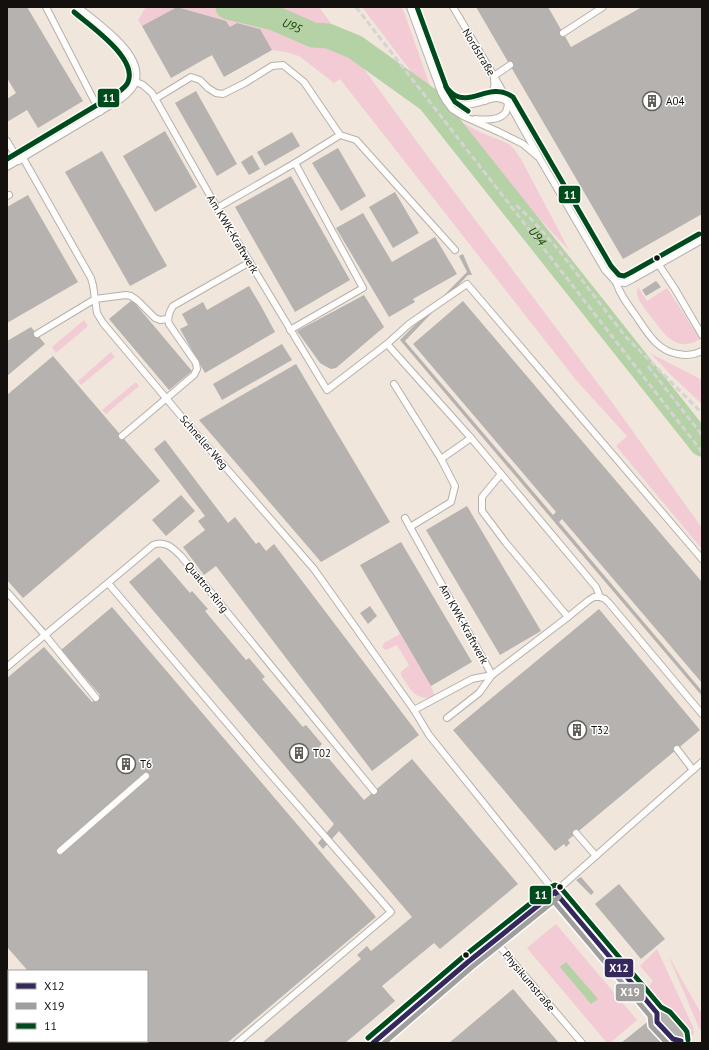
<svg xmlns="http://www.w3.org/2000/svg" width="709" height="1050" viewBox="0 0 709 1050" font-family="'PT Sans',sans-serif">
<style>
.built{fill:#f0e6dc;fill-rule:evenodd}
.green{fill:#f2cbd5}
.water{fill:#b4d2a5}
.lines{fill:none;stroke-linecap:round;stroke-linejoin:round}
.stream{stroke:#b4d2a5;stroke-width:4}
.river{stroke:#b4d2a5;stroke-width:25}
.building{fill:#b6b2af}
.lane-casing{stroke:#b4b1ad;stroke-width:8}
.lane{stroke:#fefdfc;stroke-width:6}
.rail{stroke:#d5d4d3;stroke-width:3;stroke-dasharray:6 3;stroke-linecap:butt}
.bus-1-casing{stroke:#fff;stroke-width:8}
.bus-2-casing{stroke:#fff;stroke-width:8}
.bus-3-casing{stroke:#fff;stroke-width:8}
.bus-1{stroke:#35285d;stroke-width:5}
.bus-2{stroke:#a19f9e;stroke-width:5}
.bus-3{stroke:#004b1b;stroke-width:5}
.bus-dot{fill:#13100d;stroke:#fff;stroke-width:1.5}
.labels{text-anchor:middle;stroke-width:3;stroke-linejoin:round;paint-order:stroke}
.street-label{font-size:11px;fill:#13100d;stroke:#fff}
.poi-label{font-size:11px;fill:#13100d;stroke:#fff;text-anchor:start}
.water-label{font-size:12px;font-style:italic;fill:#174000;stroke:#fff}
.line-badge{stroke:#fff;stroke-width:1.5}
.badge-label{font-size:11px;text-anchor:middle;font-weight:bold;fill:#fff}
</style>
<rect width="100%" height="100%" fill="#f6f1ed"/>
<path class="built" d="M7,7h695v1036h-695zM9,971h138v70h-138z"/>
<g class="green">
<path d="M146,7h173l109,150 186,248 88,123v21l-86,-103 11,-10 -51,-56 -236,-301 -6,4 -35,-27 -13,-4 -14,-2 -12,-21 -23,-6 -7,4 -4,-6 -49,-14 -35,19 -4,-6z"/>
<path d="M362,7h39l3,5 30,85 8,12 11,9 27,14 29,12 5,5 7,10 48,91 -42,-44 -31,-27 -64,-80z"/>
<path d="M638,287l9,14 20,-13 33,51c-21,13 -32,0 -44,-16 -6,-7 -12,-15 -17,-23 -2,-5 -3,-8 -1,-13z"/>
<path d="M84,320l4,6 -32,27 -4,-6z"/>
<path d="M111,352l4,5 -34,28 -3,-4z"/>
<path d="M650,353l52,27v24l-32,-30z"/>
<path d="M136,382l3,4 -33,28 -4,-4z"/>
<path d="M400,634l31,52 4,11c-20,4 -24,-7 -34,-22v-3l8,-7 -12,-20 -11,5 -2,-1 -2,-2 2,-4z"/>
<path d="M556,924l81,96 -27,23h-3l-80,-95z"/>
<path d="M657,949l36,78 1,6 -1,2h-4l-40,-48 4,-6 -13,-15z"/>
<path d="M668,955l34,60v14l-2,1z"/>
</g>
<path class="water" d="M566,962l32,37 -7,5 -31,-37z"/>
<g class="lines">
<path class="stream" d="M228,7l46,11 24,10"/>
<path class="river" id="s1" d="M228,7l46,11 39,17 15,1 27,11 74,53 273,344"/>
</g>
<g class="building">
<path d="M7,7h20l56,94 -45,27 -11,-18 -20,12v-23l9,-6 -9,-15z"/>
<path d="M177,7l49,14 4,6 7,-4 23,6 12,21 -48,27 -12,-22 -41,23 -29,-52z"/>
<path d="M476,7h72l23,40 71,-40h60v207l-79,45z"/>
<path d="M196,91l41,73 -20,12 -42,-73z"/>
<path d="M165,131l32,56 -42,25 -32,-56z"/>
<path d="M292,132l8,14 -35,20 -8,-14z"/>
<path d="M338,148l28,48 -25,15 -29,-48z"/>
<path d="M102,151l65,115 -37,20 -65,-114z"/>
<path d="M252,155l8,14 -11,6 -8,-13z"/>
<path d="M291,176l59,104 -55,32 -60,-105z"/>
<path d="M395,192l24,41 -26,15 -24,-41z"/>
<path d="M28,195l50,87 -71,41v-116z"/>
<path d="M363,213l29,49 43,-25 22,37 -44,25 2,3 -26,15 -53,-89z"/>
<path d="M463,254l9,21h-4l-63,66 148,174 3,-3 -143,-168 50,-43 239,281v101l-140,-164 -3,3 143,169v5l-302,-356 67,-68 -8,-16z"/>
<path d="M656,281l5,6 -15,9 -4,-6z"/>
<path d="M249,286l12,20 14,26 -70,41 -25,-44 8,-4 -6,-11 21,-12 4,8z"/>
<path d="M364,295l20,32 -48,41 -5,1 -4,-2 -7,-4 -23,-32z"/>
<path d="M132,300l60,71 -23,19 -60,-71z"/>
<path d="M31,327l14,17 -38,32v-35z"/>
<path d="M282,344l10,16 -70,40 -9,-16z"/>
<path d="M53,356l107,125 -137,117 -16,-18v-185z"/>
<path d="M296,364l94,158 -69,40 -122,-142z"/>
<path d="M165,440l63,83 7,-6 21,27 3,-2 7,9 8,-7 145,191 -47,36 -156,-205 -12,9 -21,-28 22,-17 -7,-9 7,-5 -51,-67z"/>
<path d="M181,495l14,16 -29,25 -14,-16z"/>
<path d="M467,506l74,125 -41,24 -74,-125z"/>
<path d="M401,542l71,120 -41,24 -71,-121z"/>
<path d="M159,557l31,36 2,-2 16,18 -3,2 41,49 3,-2 16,19 -3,2 41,48 3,-2 16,19 -3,3 45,53 48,-41 106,125 -78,65 -6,-6 -52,43 13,15 -50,42h-83l99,-84 -4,-4 10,-9 4,5 41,-34 -73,-86 -16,18 -5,-6 16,-19 -205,-242z"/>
<path d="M370,606l7,10 -9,8 -8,-11z"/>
<path d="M112,607l264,310 -149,126h-138l-2,-2h60v-70h-119l-21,-24v-269l37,-31 48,55 8,-7 -39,-45z"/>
<path d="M599,609l101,121 -132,110 2,3 -4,4 -2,-3 -9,7 -102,-121z"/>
<path d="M581,877l13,15 -3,3 -15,-15z"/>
<path d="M619,884l46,55 -24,20 -46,-55z"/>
<path d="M513,989l46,54h-110z"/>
<path d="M666,1007l23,28 -10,8h-58z"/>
<path d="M7,1018l2,2v21h18l1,2h-21z"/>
</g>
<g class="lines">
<g class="lane-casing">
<g id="lane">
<path d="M46,7l54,105"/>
<path d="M410,7l31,85 5,9 6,8 11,7 36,16 24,12 14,12"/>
<path d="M453,7l41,69 46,83 65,111 11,12"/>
<path d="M563,33l40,-26"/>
<path d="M494,76l16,-11"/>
<path d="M136,82l7,3 9,8 65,115 110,182 60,-46 84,94 125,149 4,10"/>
<path d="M445,96c12,12 24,10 39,5 4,-1 8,-3 12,-3 5,0 9,2 12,4"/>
<path d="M155,99l36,-22 9,3 8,8 8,5 7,1 22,-11 27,-17 11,-1 21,17 36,53 16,5 99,110"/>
<path d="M485,101c6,-7 11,-12 9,-22"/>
<path d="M475,119c9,1 25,2 31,-7 1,-3 2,-7 2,-10"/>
<path d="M7,141l12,20"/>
<path d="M23,158l68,120 2,7 4,28 6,10 83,99 128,147 100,141 15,25 126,157 102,121"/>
<path d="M295,163l45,-28"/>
<path d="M7,167l114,-68c5,-4 12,-10 14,-16 11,-28 -39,-61 -57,-76"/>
<path d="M7,196l2,-1"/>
<path d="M217,208l78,-45 68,125 -73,42"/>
<path d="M659,265l16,24 27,46"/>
<path d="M616,282c4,13 12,23 20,34 11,16 21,35 42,38 9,2 16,1 24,-3"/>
<path d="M616,282l9,1 8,-4 69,-39"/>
<path d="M37,334l58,-35 31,-4 5,1 7,5 17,17 5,2 8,-1"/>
<path d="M387,344l22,-20 58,-40 235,275"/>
<path d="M394,384l47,75 14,27 -4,16 -41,25"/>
<path d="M122,436l72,-61 3,-6 -1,-6 -27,-39c-2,-7 0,-12 4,-18l77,-44"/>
<path d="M441,459l30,-21"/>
<path d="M501,474l-19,23v14l24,32 62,74"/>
<path d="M405,518l87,157"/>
<path d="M108,583l151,178 132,151 -154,131"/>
<path d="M7,592l38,43 51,63"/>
<path d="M7,667c48,-41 97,-80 146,-122 12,-5 20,3 28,11l193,235"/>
<path d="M414,710l58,-31 20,-4"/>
<path d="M447,718l32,-25 13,-18 76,-58 21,-17 5,-3h6l5,2 4,4 93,111"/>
<path d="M677,749l16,21"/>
<path d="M576,833l20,23"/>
<path d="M60,851l86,-75"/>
<path d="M495,941l87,102"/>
<path d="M7,999l2,2"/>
<path d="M42,1041l2,2"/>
<path d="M681,1041l1,2"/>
<path d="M373,1043l95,-81 87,-70 147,-130"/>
</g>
</g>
<use href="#lane" class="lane"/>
<g class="rail">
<path d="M356,7l346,445"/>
<path d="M516,205l16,15 26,29 67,87 77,77"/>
<path d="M648,366l54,69"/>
</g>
<g class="bus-1-casing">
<g id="bus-1">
<path d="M555,892l102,121v9l16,17 8,2"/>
<path d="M373,1043l95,-81 87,-70"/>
</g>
</g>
<g class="bus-2-casing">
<g id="bus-2">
<path d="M550,897l100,119 1,10 16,17"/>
<path d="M384,1043l88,-76 87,-70"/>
</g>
</g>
<g class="bus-3-casing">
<g id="bus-3">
<path d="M417,7l30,82 8,13 13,9"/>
<path d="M446,87c2,2 4,5 7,7 18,13 37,-13 60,3l98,169 8,9 5,1 6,-3 69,-39"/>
<path d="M7,159l110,-66c4,-3 9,-6 11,-11 10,-24 -39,-57 -54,-70"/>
<path d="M368,1038l95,-81 88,-70 4,-2 5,2 101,120 9,5 15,17 2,3 1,8"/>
</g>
</g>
<use href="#bus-1" class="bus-1"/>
<use href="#bus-2" class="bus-2"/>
<use href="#bus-3" class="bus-3"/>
</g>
<defs>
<g id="building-ring" transform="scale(1)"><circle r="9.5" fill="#fff" stroke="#625f5b" stroke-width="1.5"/><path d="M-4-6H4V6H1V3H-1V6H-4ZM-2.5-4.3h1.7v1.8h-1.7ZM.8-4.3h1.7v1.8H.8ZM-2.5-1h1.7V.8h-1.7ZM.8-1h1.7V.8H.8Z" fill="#625f5b"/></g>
</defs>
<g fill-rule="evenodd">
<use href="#building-ring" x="652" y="101"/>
<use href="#building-ring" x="577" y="730"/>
<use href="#building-ring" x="299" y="753"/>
<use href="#building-ring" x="126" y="764"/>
</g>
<g class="bus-dot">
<circle cx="657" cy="258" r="3.5"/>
<circle cx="560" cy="887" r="3.5"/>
<circle cx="466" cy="955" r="3.5"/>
</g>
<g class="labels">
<g class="street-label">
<text transform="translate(479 52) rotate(59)" y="4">Nordstraße</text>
<text transform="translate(233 234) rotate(59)" y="4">Am KWK-Kraftwerk</text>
<text transform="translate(204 442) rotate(49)" y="4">Schneller Weg</text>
<text transform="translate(207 587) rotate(51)" y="4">Quattro-Ring</text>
<text transform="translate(464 624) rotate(61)" y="4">Am KWK-Kraftwerk</text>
<text transform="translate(529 981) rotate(50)" y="4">Physikumstraße</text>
</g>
<g class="poi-label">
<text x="666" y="105">A04</text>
<text x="591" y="734">T32</text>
<text x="313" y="757">T02</text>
<text x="140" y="768">T6</text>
</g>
<g class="water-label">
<text dy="4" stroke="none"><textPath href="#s1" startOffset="67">U95</textPath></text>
<text dy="4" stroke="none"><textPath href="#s1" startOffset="399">U94</textPath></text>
</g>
</g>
<g class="line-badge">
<rect x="97" y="88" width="23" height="20" rx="4" fill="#004b1b"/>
<rect x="558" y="185" width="23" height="19" rx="4" fill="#004b1b"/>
<rect x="529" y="885" width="23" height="20" rx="4" fill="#004b1b"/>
<rect x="604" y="958" width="30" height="20" rx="4" fill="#35285d"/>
<rect x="615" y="983" width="30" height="19" rx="4" fill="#a19f9e"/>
</g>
<g class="badge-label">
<text x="109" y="102">11</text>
<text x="570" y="199">11</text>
<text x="541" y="899">11</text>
<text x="619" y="972">X12</text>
<text x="630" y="996">X19</text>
</g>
<rect width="709" height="1050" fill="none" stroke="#13100d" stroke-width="16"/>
<rect x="8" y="970" width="140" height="72" fill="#ffffff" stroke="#a19f9e"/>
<rect x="16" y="983" width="20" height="6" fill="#35285d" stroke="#a19f9e"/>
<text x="44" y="990" font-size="12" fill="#13100d">X12</text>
<rect x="16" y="1003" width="20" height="6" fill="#a19f9e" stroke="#a19f9e"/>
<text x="44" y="1010" font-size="12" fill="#13100d">X19</text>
<rect x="16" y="1023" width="20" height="6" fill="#004b1b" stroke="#a19f9e"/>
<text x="44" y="1030" font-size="12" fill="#13100d">11</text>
</svg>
